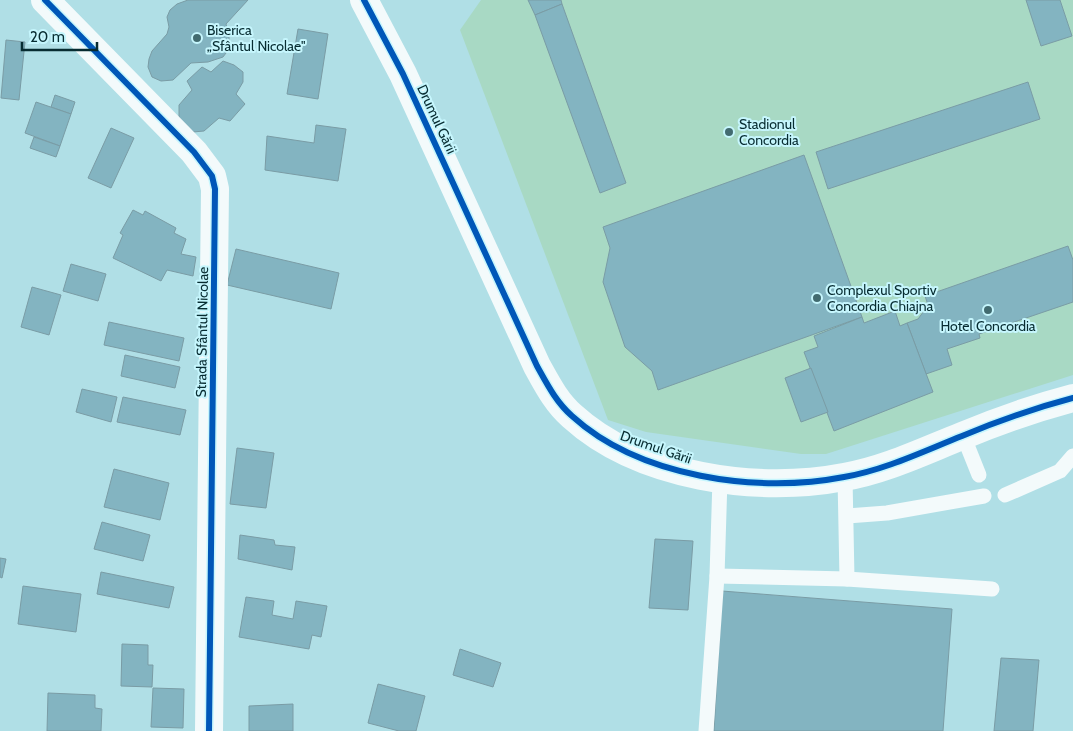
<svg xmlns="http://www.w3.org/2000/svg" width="1073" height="731" viewBox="0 0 1073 731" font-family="Cabin,sans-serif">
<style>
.green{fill:#a8d9c4}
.building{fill:#83b4c1;stroke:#7a9ca5}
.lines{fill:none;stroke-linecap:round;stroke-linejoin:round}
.service{stroke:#f3fafb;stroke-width:15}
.minor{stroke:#f3fafb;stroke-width:28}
.secondary{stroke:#f3fafb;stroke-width:28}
.cycleway-casing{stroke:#c6f6fd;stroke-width:9}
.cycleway{stroke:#0057b8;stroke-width:6}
.poi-dot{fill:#426b70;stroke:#c6f6fd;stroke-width:2}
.labels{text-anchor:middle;stroke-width:4;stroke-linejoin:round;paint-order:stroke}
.poi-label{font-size:14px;fill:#072c31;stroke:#c6f6fd;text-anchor:start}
.street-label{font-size:14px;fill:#072c31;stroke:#c6f6fd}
</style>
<rect width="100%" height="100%" fill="#b0dfe6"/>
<path class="green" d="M481,0h592v375l-247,79h-25l-155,-22 -38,-12 -148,-390z"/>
<g class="building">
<path d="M188,0h60l-22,24 3,12v13l-6,8 -15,5 -17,1 -18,17 -12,1 -9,-4 -4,-10 1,-8 3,-8 15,-17 2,-7 -2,-10 3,-7 7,-6z"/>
<path d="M528,0h33l1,4 -27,11z"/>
<path d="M1026,0h34l12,36 -31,10z"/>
<path d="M562,4l64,179 -26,10 -65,-178z"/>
<path d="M298,29l30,5 -10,65 -31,-5z"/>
<path d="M6,40l19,2 -6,58 -18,-2z"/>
<path d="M223,61l11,4 9,7v10l-7,12 9,10 -15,17 -11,-3 -15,13 -11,1 -9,-5 -5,-10v-12l13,-15 -5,-9 15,-14 9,5z"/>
<path d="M1028,82l12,37 -212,70 -12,-37z"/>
<path d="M55,95l20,7 -4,12 -20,-7z"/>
<path d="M36,102l35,12 -11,32 -35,-13z"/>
<path d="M316,125l30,4 -8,52 -73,-11 2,-34 47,7z"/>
<path d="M111,128l23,10 -23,50 -23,-10z"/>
<path d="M34,137l26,9 -4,11 -26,-9z"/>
<path d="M804,155l58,162 -204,73 -6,-19 -27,-24 -22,-65 7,-34 -7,-21z"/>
<path d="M133,210l10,5 2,-4 31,17 -2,5 12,6 -5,15 15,3 -3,19 -26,-6 -6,11 -48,-23 10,-23 -3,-2z"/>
<path d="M1068,246l5,14v42l-94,32 1,4 -33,11 5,16 -26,9 -19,-51 11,-4 6,-8 5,-3 -4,-12z"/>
<path d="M236,249l103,24 -8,36 -104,-24z"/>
<path d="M71,264l35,10 -8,27 -35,-10z"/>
<path d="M32,287l29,8 -12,40 -28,-8z"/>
<path d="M895,311l5,15 7,-3 26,69 -99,39 -30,-79 14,-5 -4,-11 48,-19 2,6z"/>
<path d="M109,322l75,16 -5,23 -75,-16z"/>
<path d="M125,355l55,12 -5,21 -54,-12z"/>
<path d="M811,368l17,44 -27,10 -16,-44z"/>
<path d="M82,389l35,8 -6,25 -35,-10z"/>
<path d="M123,397l63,13 -6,25 -63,-13z"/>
<path d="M237,448l37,5 -8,55 -36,-4z"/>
<path d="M114,469l55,14 -9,37 -56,-13z"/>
<path d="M102,522l48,13 -7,26 -49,-12z"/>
<path d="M240,535l34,5 1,5 20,2 -3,23 -54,-11z"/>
<path d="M655,539l38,2 -5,69 -39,-2z"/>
<path d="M0,558l6,1 -4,19 -2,-1z"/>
<path d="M101,572l73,15 -5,21 -72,-14z"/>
<path d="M23,586l58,8 -5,38 -58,-8z"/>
<path d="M722,591l230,18 -9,122h-229z"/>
<path d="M246,597l28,4 -2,14 21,4 3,-18 31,5 -6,31 -9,-2 -3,14 -70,-12z"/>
<path d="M122,644l26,1v20h5l-1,22 -31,-1z"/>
<path d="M460,649l41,14 -8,24 -40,-12z"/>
<path d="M1001,658l38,2 -6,71h-39z"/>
<path d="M378,684l47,12 -9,35h-17l-31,-8z"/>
<path d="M153,688l31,1 -1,39 -32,-1z"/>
<path d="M48,693l47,2v13l7,1 -1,22h-54z"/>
<path d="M293,704v27h-44v-25z"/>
</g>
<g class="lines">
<g class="service">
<path d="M963,435l16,40"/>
<path d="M845,477l2,102"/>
<path d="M1005,495l55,-24 13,-15"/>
<path d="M847,516l40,-3 97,-17"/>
<path d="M717,576l130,3 145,10"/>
<path d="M706,731l11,-155 3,-97"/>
</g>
<path class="minor" d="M45,0l149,152 18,24 3,13 -6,542"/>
<path class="secondary" d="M364,0l39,74 134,292c10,18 19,36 35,50 67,61 185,78 272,61 41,-7 80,-26 118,-41 36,-15 73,-28 111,-38"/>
<g class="cycleway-casing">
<g id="cycleway">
<path d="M45,0l149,152 18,24 3,13 -6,542"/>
<path d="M364,0l39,74 134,292c10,18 19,36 35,50 67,61 185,78 272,61 41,-7 80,-26 118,-41 36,-15 73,-28 111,-38"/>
</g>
</g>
<use href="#cycleway" class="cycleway"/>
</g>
<g class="poi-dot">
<circle cx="197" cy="38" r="5"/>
<circle cx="729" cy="132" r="5"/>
<circle cx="817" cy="298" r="5"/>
<circle cx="988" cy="310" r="5"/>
</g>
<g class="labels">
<g class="poi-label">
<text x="207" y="35">Biserica<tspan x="207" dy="16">„Sfântul Nicolae"</tspan></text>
<text x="739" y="129">Stadionul<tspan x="739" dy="16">Concordia</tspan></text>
<text x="827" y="295">Complexul Sportiv<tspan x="827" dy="16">Concordia Chiajna</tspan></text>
<text x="988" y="331" text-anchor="middle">Hotel Concordia</text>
</g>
<g class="street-label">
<text transform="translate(437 119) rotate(65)" y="5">Drumul Gării</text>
<text transform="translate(202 332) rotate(-89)" y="5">Strada Sfântul Nicolae</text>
<text transform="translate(656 447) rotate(19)" y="5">Drumul Gării</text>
</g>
</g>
<path d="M22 42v8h75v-8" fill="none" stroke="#072c31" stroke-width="2.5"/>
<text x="30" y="42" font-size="15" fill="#072c31" stroke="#c6f6fd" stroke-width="4" paint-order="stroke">20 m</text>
</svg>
